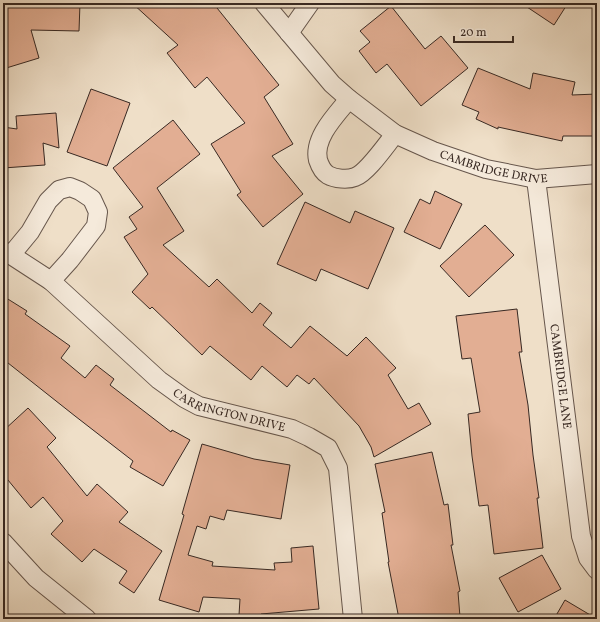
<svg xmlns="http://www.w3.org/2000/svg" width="600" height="622" viewBox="0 0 600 622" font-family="Vollkorn,serif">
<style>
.building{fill:#e2ae93;stroke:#382923}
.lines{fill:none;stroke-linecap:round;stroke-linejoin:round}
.minor-casing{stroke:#66564c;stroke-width:20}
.minor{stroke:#f5eadb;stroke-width:18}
.labels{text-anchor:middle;stroke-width:3;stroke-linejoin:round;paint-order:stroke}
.street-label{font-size:12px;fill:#382923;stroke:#f5eadb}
</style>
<rect width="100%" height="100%" fill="#efdfc8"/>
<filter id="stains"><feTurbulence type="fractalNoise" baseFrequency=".005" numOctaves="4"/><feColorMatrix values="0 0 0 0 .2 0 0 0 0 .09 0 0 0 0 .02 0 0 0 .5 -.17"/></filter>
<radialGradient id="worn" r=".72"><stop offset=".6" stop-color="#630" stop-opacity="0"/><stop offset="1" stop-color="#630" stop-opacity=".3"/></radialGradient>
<g class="building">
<path d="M3,3h77l-1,28 -48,-1 8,28 -36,11z"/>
<path d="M132,3h81l66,82 -15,12 29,47 -21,12 31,38 -40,33 -26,-32 4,-3 -30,-48 34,-21 -38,-46 -12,11 -28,-35 11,-8z"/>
<path d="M521,3h47l-14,22z"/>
<path d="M391,6l34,43 16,-13 27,32 -47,38 -34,-42 -11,9 -17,-22 11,-9 -10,-11z"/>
<path d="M478,68l52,21 3,-16 42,9 -3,13 25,-1v42h-34l-1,5 -64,-14v2l-22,-10 3,-7 -17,-7z"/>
<path d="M91,89l39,14 -23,63 -40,-14z"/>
<path d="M56,113l3,35 -16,-5 2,22 -42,3v-41l14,2 -1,-13z"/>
<path d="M173,120l27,34 -43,34 27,43 -21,14 46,42 8,-8 35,34 8,-10 12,10 -9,12 28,23 19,-22 37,30 19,-19 30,31 -8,7 20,34 11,-6 12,21 -57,33 -3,-10 -12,-21 -45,-48 -5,6 -12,-9 -10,12 -25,-21 -11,14 -41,-34 -8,9 -50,-48 -2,2 -18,-17 16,-18 -24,-37 13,-8 -8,-12 14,-10 -30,-39z"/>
<path d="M435,191l27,13 -22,45 -36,-17 16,-33 10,5z"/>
<path d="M305,202l45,21 5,-12 39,17 -26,61 -47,-20 -5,12 -39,-17z"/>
<path d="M485,225l29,30 -45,42 -29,-31z"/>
<path d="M3,296l24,15 -2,3 45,32 -9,12 24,20 11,-13 18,14 -4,6 61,47 1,-2 18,10 -27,46 -33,-19 3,-6 -58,-45 -72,-57z"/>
<path d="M517,309l5,43h-3l9,53 5,50 6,43h-2l6,50 -49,6 -6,-49 -9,1 -7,-50 -4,-42 12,-2 -9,-54 -9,1 -6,-43z"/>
<path d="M28,408l28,30 -9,9 40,49 10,-12 31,28 -9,10 43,29 -28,42 -15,-10 8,-12 -33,-22 -12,13 -31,-28 12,-13 -20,-24 -12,11 -28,-34v-43z"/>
<path d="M202,444l52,15 36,6 -9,54 -54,-9 -3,10 -14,-4 -4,13 -9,-3 -9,29 25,7 -1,4 63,4 -1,-7 18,-1 -1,-14 22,-2 6,63 -58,5v2l-22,-1 1,-16 -37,-2 -4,15 -40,-12 25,-85 -2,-1z"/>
<path d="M432,452l12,53 4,-1 5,41h-2l9,46 -2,1 2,25 -16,2h-45l-11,-57h1l-7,-49 3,-1 -10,-48z"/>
<path d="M542,555l19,34 -43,23 -19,-34z"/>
<path d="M565,600l32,19h-43z"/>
</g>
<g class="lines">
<g class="minor-casing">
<g id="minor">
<path id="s1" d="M264,3l68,81 17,15 46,35 38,17 53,18 50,10 61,-5"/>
<path d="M289,33l21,-30"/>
<path d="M349,99c-13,16 -36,39 -31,61 2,6 5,12 10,15 7,4 20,5 27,2 12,-4 31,-32 40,-43"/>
<path id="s2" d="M536,179l45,357 7,22 9,12"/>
<path id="s3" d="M3,251l8,4 40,26 108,99 25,18 15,8 93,23 17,8 19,11 10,20 15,151"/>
<path d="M11,255l19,-23 18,-31 11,-11 11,-3 10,4 12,8 6,13 -2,14 -26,34 -19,21"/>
<path d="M3,542l33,36 51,41"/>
</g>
</g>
<use href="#minor" class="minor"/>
</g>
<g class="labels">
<g class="street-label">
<text dy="4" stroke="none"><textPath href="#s1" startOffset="291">CAMBRIDGE DRIVE</textPath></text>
<text dy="4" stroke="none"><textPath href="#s2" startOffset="199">CAMBRIDGE LANE</textPath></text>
<text dy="4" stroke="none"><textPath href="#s3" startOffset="281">CARRINGTON DRIVE</textPath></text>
</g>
</g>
<rect width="600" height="622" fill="none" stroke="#efdfc8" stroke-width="16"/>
<rect x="4" y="4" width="592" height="614" fill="none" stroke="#382923" stroke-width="2"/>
<rect x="8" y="8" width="584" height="606" fill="none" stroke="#382923"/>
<path d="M454 36v6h59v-6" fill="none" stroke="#382923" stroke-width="2"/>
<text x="460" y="36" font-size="12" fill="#382923" stroke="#f5eadb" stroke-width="3" paint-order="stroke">20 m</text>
<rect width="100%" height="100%" filter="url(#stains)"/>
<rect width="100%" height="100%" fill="url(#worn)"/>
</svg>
